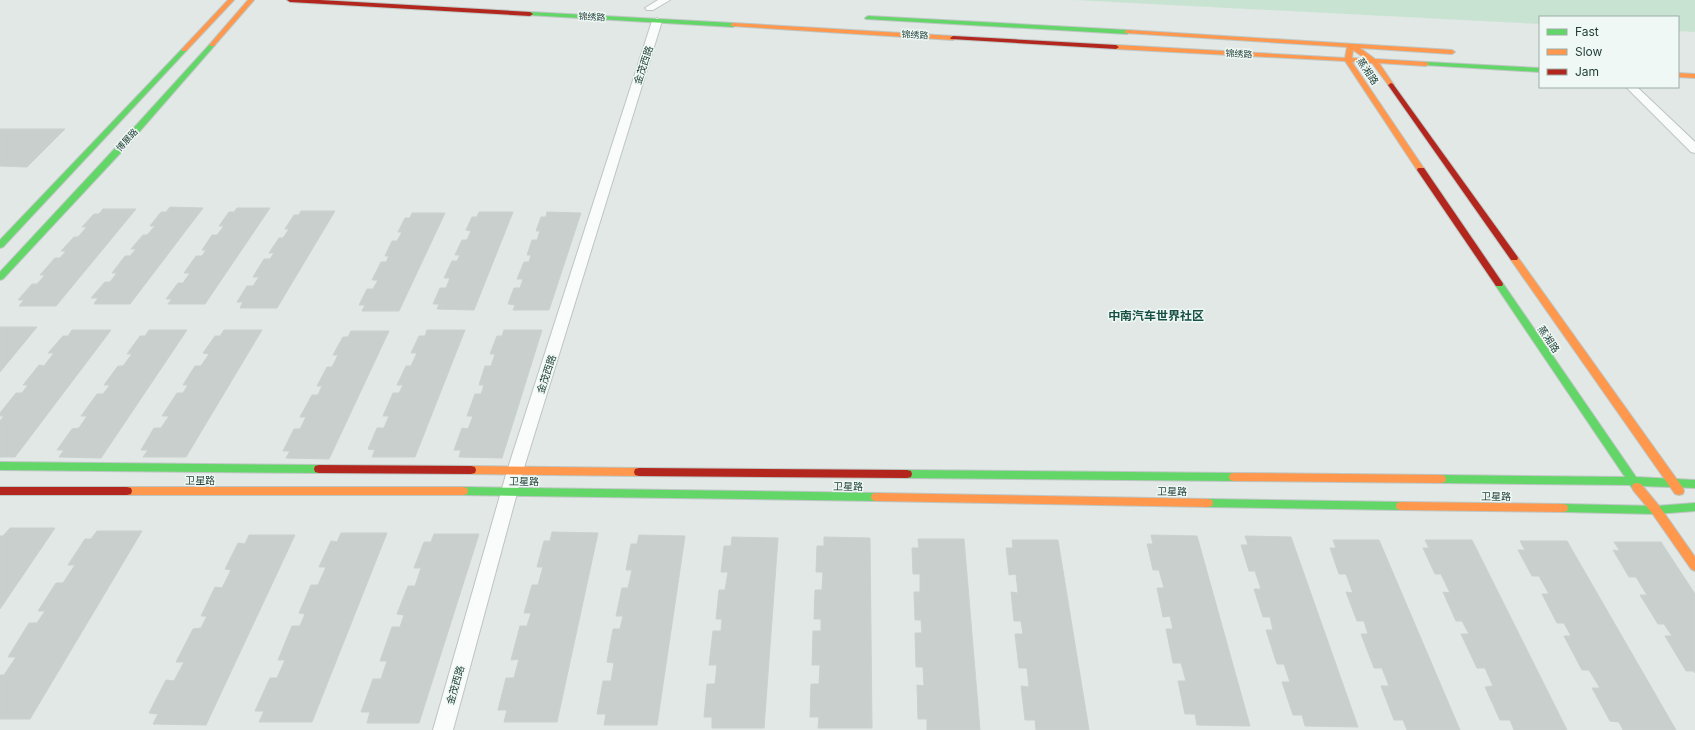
<svg xmlns="http://www.w3.org/2000/svg" width="1695" height="730" viewBox="0 0 1695 730" font-family="Inter,'Noto Sans SC',sans-serif">
<style>
.green{fill:#c9e3d2}
.building{fill:#c8cfcc;stroke:#cad1ce}
.lines{fill:none;stroke-linecap:round;stroke-linejoin:round}
.street-casing{stroke:#bec5c2;stroke-width:2}
.fast-casing{stroke:#bdc6c3;stroke-width:2}
.slow-casing{stroke:#bdc6c3;stroke-width:2}
.jam-casing{stroke:#bdc6c3;stroke-width:2}
.street{fill:#fafcfb;fill-rule:evenodd}
.fast{fill:#63d668;fill-rule:evenodd}
.slow{fill:#ff974d;fill-rule:evenodd}
.jam{fill:#b3261e;fill-rule:evenodd}
.labels{text-anchor:middle;stroke-width:3;stroke-linejoin:round;paint-order:stroke}
.far-street-label{font-size:9px;fill:#1e3d36;stroke:#eff8f4}
.street-label{font-size:10px;fill:#1e3d36;stroke:#eff8f4}
.quarter-label{font-size:12px;font-weight:bold;fill:#185045;stroke:#eff8f4}
</style>
<rect width="100%" height="100%" fill="#e1e8e5"/>
<path class="green" d="M1074,0h621v32l-17,-1v-14h-138v7z"/>
<g class="building">
<path d="M0,129h65l-38,38 -27,-1z"/>
<path d="M170,207l33,1 -73,96h-36l4,-6h-7l14,-16h5l7,-9h-5l13,-17h5l6,-7h-5l12,-14h4l8,-9h-5l11,-14h5z"/>
<path d="M237,208h33l-65,96h-37l4,-5h-6l12,-16h5l7,-10h-6l12,-17h6l4,-6h-4l10,-15h5l7,-9h-5l10,-14h5z"/>
<path d="M103,209h33l-80,97h-37l5,-6h-6l14,-16h5l8,-9h-5l15,-17h5l6,-7h-5l13,-14h4l9,-10h-5l12,-13h5z"/>
<path d="M301,211h34l-58,97h-37l3,-6h-6l10,-16h6l6,-9h-6l11,-18h6l4,-6h-5l10,-15h4l6,-9h-4l9,-14h5z"/>
<path d="M479,212h34l-39,98 -37,-1 2,-5h-6l7,-16h6l4,-10h-6l8,-17h5l3,-6h-5l7,-15h5l4,-9 -5,-1 6,-13h5z"/>
<path d="M547,212l34,1 -32,97h-36l2,-5 -7,-1 6,-16h6l3,-9h-6l7,-17h5l2,-7h-4l5,-15h5l3,-9h-4l5,-14h5z"/>
<path d="M412,213h33l-46,98h-37l3,-6h-6l8,-16h6l5,-9h-6l9,-18h5l3,-6h-4l7,-15h5l5,-9h-4l7,-14h5z"/>
<path d="M0,327h37l-37,45z"/>
<path d="M72,330h39l-96,127h-15v-36l4,-5h-4v-3l16,-20h6l6,-8h-5l16,-20 5,1 10,-13h-6l15,-17h5z"/>
<path d="M149,330h38l-86,128 -42,-1 5,-7h-7l15,-21 7,-1 8,-12h-6l16,-22h6l7,-9h-6l14,-19h5l9,-12h-5l13,-18h5z"/>
<path d="M224,330h38l-76,127h-43l5,-7h-7l13,-22h7l8,-12h-7l15,-23h6l5,-8h-5l12,-19h6l8,-12 -6,-1 12,-17h5z"/>
<path d="M427,330h38l-50,127h-43l3,-7 -7,-1 9,-21h7l5,-12h-6l10,-23h6l4,-8h-6l9,-19h5l6,-13h-6l8,-17h6z"/>
<path d="M504,330h38l-40,128 -43,-1 2,-7h-7l8,-22 6,1 5,-13h-6l8,-22h6l3,-9h-5l6,-19h6l4,-12h-5l7,-18h5z"/>
<path d="M351,331h38l-60,128 -43,-1 4,-7h-7l11,-22h6l6,-12h-6l12,-22h6l4,-9h-5l10,-19h5l6,-12h-5l10,-18h5z"/>
<path d="M10,528h45l-55,81v-73h3z"/>
<path d="M97,531h45l-112,188h-30v-44h4l12,-18h-8l21,-34h8l8,-12h-7l18,-28h7l12,-18h-7l17,-26h6z"/>
<path d="M552,532l46,1 -41,189h-53l3,-12h-9l8,-32h8l5,-19 -8,1 9,-34h7l4,-13h-7l8,-28h6l5,-18h-6l7,-26h6z"/>
<path d="M341,533h46l-75,189h-53l5,-11h-9l15,-33h7l8,-18h-7l14,-34h8l5,-12 -6,-1 12,-28h7l8,-18h-7l12,-26 6,1z"/>
<path d="M434,534h45l-60,189h-52l3,-11h-9l12,-33h8l6,-18h-7l12,-34h8l4,-12 -7,-1 11,-28h7l6,-18h-7l10,-26h7z"/>
<path d="M249,535h46l-89,190 -53,-1 5,-10 -9,-1 17,-33 8,1 10,-19h-8l17,-33 8,-1 6,-12h-6l14,-29 7,1 9,-18 -6,-1 13,-26 7,1z"/>
<path d="M639,535l46,1 -28,189h-53l2,-11h-9l6,-33h8l3,-18 -7,-1 6,-33h7l3,-13h-7l6,-28h6l4,-18h-6l5,-26h6z"/>
<path d="M1151,535l46,1 53,190 -53,-1 -2,-11h-10l-7,-33h8l-5,-18h-8l-7,-34h7l-3,-13 -7,1 -6,-29h7l-5,-18h-6l-6,-26h6z"/>
<path d="M1245,536l46,1 67,190 -53,-1 -3,-11h-9l-11,-33h8l-6,-18h-7l-11,-34h7l-3,-13h-7l-9,-28h7l-6,-18h-6l-8,-26h7z"/>
<path d="M732,537l46,1 -14,190h-52v-11h-8l3,-33h8l2,-19h-8l4,-34h8l1,-12h-6l3,-29h6l3,-18h-7l3,-26h7z"/>
<path d="M824,537l46,1 2,190h-54l1,-11h-9l1,-33h8l1,-19h-8l1,-34h8v-12h-7l1,-29h7l1,-18h-7l1,-26h7z"/>
<path d="M918,539h46l16,191h-53v-11h-9l-1,-34 7,1 -1,-19h-7l-1,-34h7l-1,-13h-6l-1,-28h6v-18h-7l-1,-26h7z"/>
<path d="M1012,540h46l31,190h-53l-1,-10h-10l-4,-34 8,1 -2,-19h-8l-4,-34h8l-2,-13h-7l-3,-29 7,1 -2,-19 -7,1 -3,-27h7z"/>
<path d="M1333,540h46l81,190h-53l-4,-10h-9l-13,-34h8l-7,-18h-8l-13,-34h7l-4,-13h-7l-11,-29 7,1 -7,-19h-7l-9,-26h6z"/>
<path d="M1425,540h47l95,190h-53l-4,-10h-10l-15,-33 8,-1 -8,-18h-8l-16,-34h8l-7,-13h-6l-13,-29 7,1 -9,-19h-6l-12,-26h6z"/>
<path d="M1520,541h47l109,189h-53l-4,-8 -9,-1 -18,-33h8l-11,-18h-7l-18,-34h7l-7,-13h-7l-15,-29h7l-10,-18h-7l-14,-26h7z"/>
<path d="M1614,542h47l34,52v79l-1,-2h-8l-21,-35h7l-8,-12h-6l-18,-29h7l-11,-18h-7l-16,-27 7,1z"/>
</g>
<g class="lines">
<g class="street-casing">
<g id="street">
<path d="M658,0h12l-17,10h-6l-2,-2z"/>
<path d="M657,18l5,3 -139,450 -70,259h-20l74,-259 145,-450z"/>
<path d="M1626,87h11l58,55v11l-4,-1z"/>
</g>
</g>
<g class="fast-casing">
<g id="fast">
<path d="M530,12l203,11 3,2 -3,2 -205,-12v-2z"/>
<path d="M868,16l259,14 3,2 -3,2 -261,-15 -1,-1z"/>
<path d="M210,44l5,1 -89,102 -123,132 -3,1v-8l120,-129z"/>
<path d="M182,49l5,1 -184,197 -3,1v-8z"/>
<path d="M1426,62l114,6v4l-116,-7v-2z"/>
<path d="M1499,281l3,1 134,195 59,3v8l-54,-2v4c-6,2 -8,0 -11,-5l-189,-2 -4,-1 -1,-3 1,-3 4,-1 184,2 -129,-191 -1,-2 1,-2z"/>
<path d="M0,462l319,3 4,1 1,3 -1,3 -4,1 -319,-3z"/>
<path d="M907,470l327,3 4,1 1,3 -1,3 -4,1 -327,-3 -4,-1 -1,-3 1,-3z"/>
<path d="M463,487l413,6 4,1 1,3 -1,3 -4,1 -413,-6 -4,-1 -1,-3 1,-3z"/>
<path d="M1208,499l193,3 4,1 1,3 -1,3 -4,1 -193,-3 -4,-1 -1,-3 1,-3z"/>
<path d="M1695,503v8l-39,3 -93,-2 -4,-1 -1,-3 1,-3 4,-1 93,2z"/>
</g>
</g>
<g class="slow-casing">
<g id="slow">
<path d="M228,0h6l-48,51h-4v-2z"/>
<path d="M248,0h6l-40,46h-4v-2z"/>
<path d="M733,23l220,13 3,2 -3,2 -222,-14v-2z"/>
<path d="M1127,30l325,20 3,2 -3,2 -92,-6 15,11 51,3 3,2 -3,2 -47,-3 15,22 -3,2 -2,-1 -17,-23 -20,-1 73,108 -4,2 -4,-2 -72,-109 -229,-12 -3,-2 3,-2 229,13 2,-11 -222,-14v-2zM1353,50l13,9 -14,-1z"/>
<path d="M1678,73l17,1v4l-17,-1z"/>
<path d="M1514,255l3,1 166,232 1,3 -1,3 -4,1 -4,-1 -164,-234 -1,-2 1,-2z"/>
<path d="M471,466l168,2 4,1 1,3 -1,3 -4,1 -168,-2 -4,-1 -1,-3 1,-3z"/>
<path d="M1234,473l207,2 4,1 1,3 -1,3 -4,1 -207,-2 -4,-1 -1,-3 1,-3z"/>
<path d="M1637,483l4,1 19,23 35,50v14l-4,-2 -39,-56 -19,-23 -1,-3 1,-3z"/>
<path d="M127,487h336l4,1 1,3 -1,3 -4,1h-336l-4,-1 -1,-3 1,-3z"/>
<path d="M876,493l332,6 4,1 1,3 -1,3 -4,1 -332,-6 -4,-1 -1,-3 1,-3z"/>
<path d="M1401,502l162,2 4,1 1,3 -1,3 -4,1 -162,-2 -4,-1 -1,-3 1,-3z"/>
</g>
</g>
<g class="jam-casing">
<g id="jam">
<path d="M287,0h33l210,12 3,2 -3,2 -240,-14z"/>
<path d="M953,36l163,9 3,2 -3,2 -165,-10 -1,-1z"/>
<path d="M1391,83l2,1 124,172 1,2 -1,2h-6l-123,-175z"/>
<path d="M1418,168h6l78,114 1,2 -1,2h-6l-79,-116z"/>
<path d="M319,465l152,1 4,1 1,3 -1,3 -4,1 -152,-1 -4,-1 -1,-3 1,-3z"/>
<path d="M639,468l268,2 4,1 1,3 -1,3 -4,1 -268,-2 -4,-1 -1,-3 1,-3z"/>
<path d="M0,487h127l4,1 1,3 -1,3 -4,1h-127z"/>
</g>
</g>
<use href="#street" class="street"/>
<use href="#fast" class="fast"/>
<use href="#slow" class="slow"/>
<use href="#jam" class="jam"/>
</g>
<g class="labels">
<g class="far-street-label">
<text transform="translate(592 17) rotate(3)" y="3">锦绣路</text>
<text transform="translate(915 35) rotate(3)" y="3">锦绣路</text>
<text transform="translate(1239 54) rotate(3)" y="3">锦绣路</text>
<text transform="translate(127 140) rotate(-48)" y="3">博展路</text>
</g>
<g class="street-label">
<text transform="translate(643 65) rotate(-72)" y="4">金茂西路</text>
<text transform="translate(1368 71) rotate(56)" y="4">蒸湘路</text>
<text transform="translate(1549 339) rotate(56)" y="4">蒸湘路</text>
<text transform="translate(546 374) rotate(-72)" y="4">金茂西路</text>
<text x="200" y="484">卫星路</text>
<text transform="translate(524 481) rotate(1)" y="4">卫星路</text>
<text transform="translate(848 486) rotate(1)" y="4">卫星路</text>
<text transform="translate(1172 491) rotate(1)" y="4">卫星路</text>
<text transform="translate(1496 496) rotate(1)" y="4">卫星路</text>
<text transform="translate(455 685) rotate(-74)" y="4">金茂西路</text>
</g>
<g class="quarter-label">
<text x="1156" y="320">中南汽车世界社区</text>
</g>
</g>
<rect x="1539" y="16" width="140" height="72" fill="#eff8f4" stroke="#9bada8"/>
<rect x="1547" y="29" width="20" height="6" fill="#63d668" stroke="#9bada8"/>
<text x="1575" y="36" font-size="12" fill="#1e3d36">Fast</text>
<rect x="1547" y="49" width="20" height="6" fill="#ff974d" stroke="#9bada8"/>
<text x="1575" y="56" font-size="12" fill="#1e3d36">Slow</text>
<rect x="1547" y="69" width="20" height="6" fill="#b3261e" stroke="#9bada8"/>
<text x="1575" y="76" font-size="12" fill="#1e3d36">Jam</text>
</svg>
